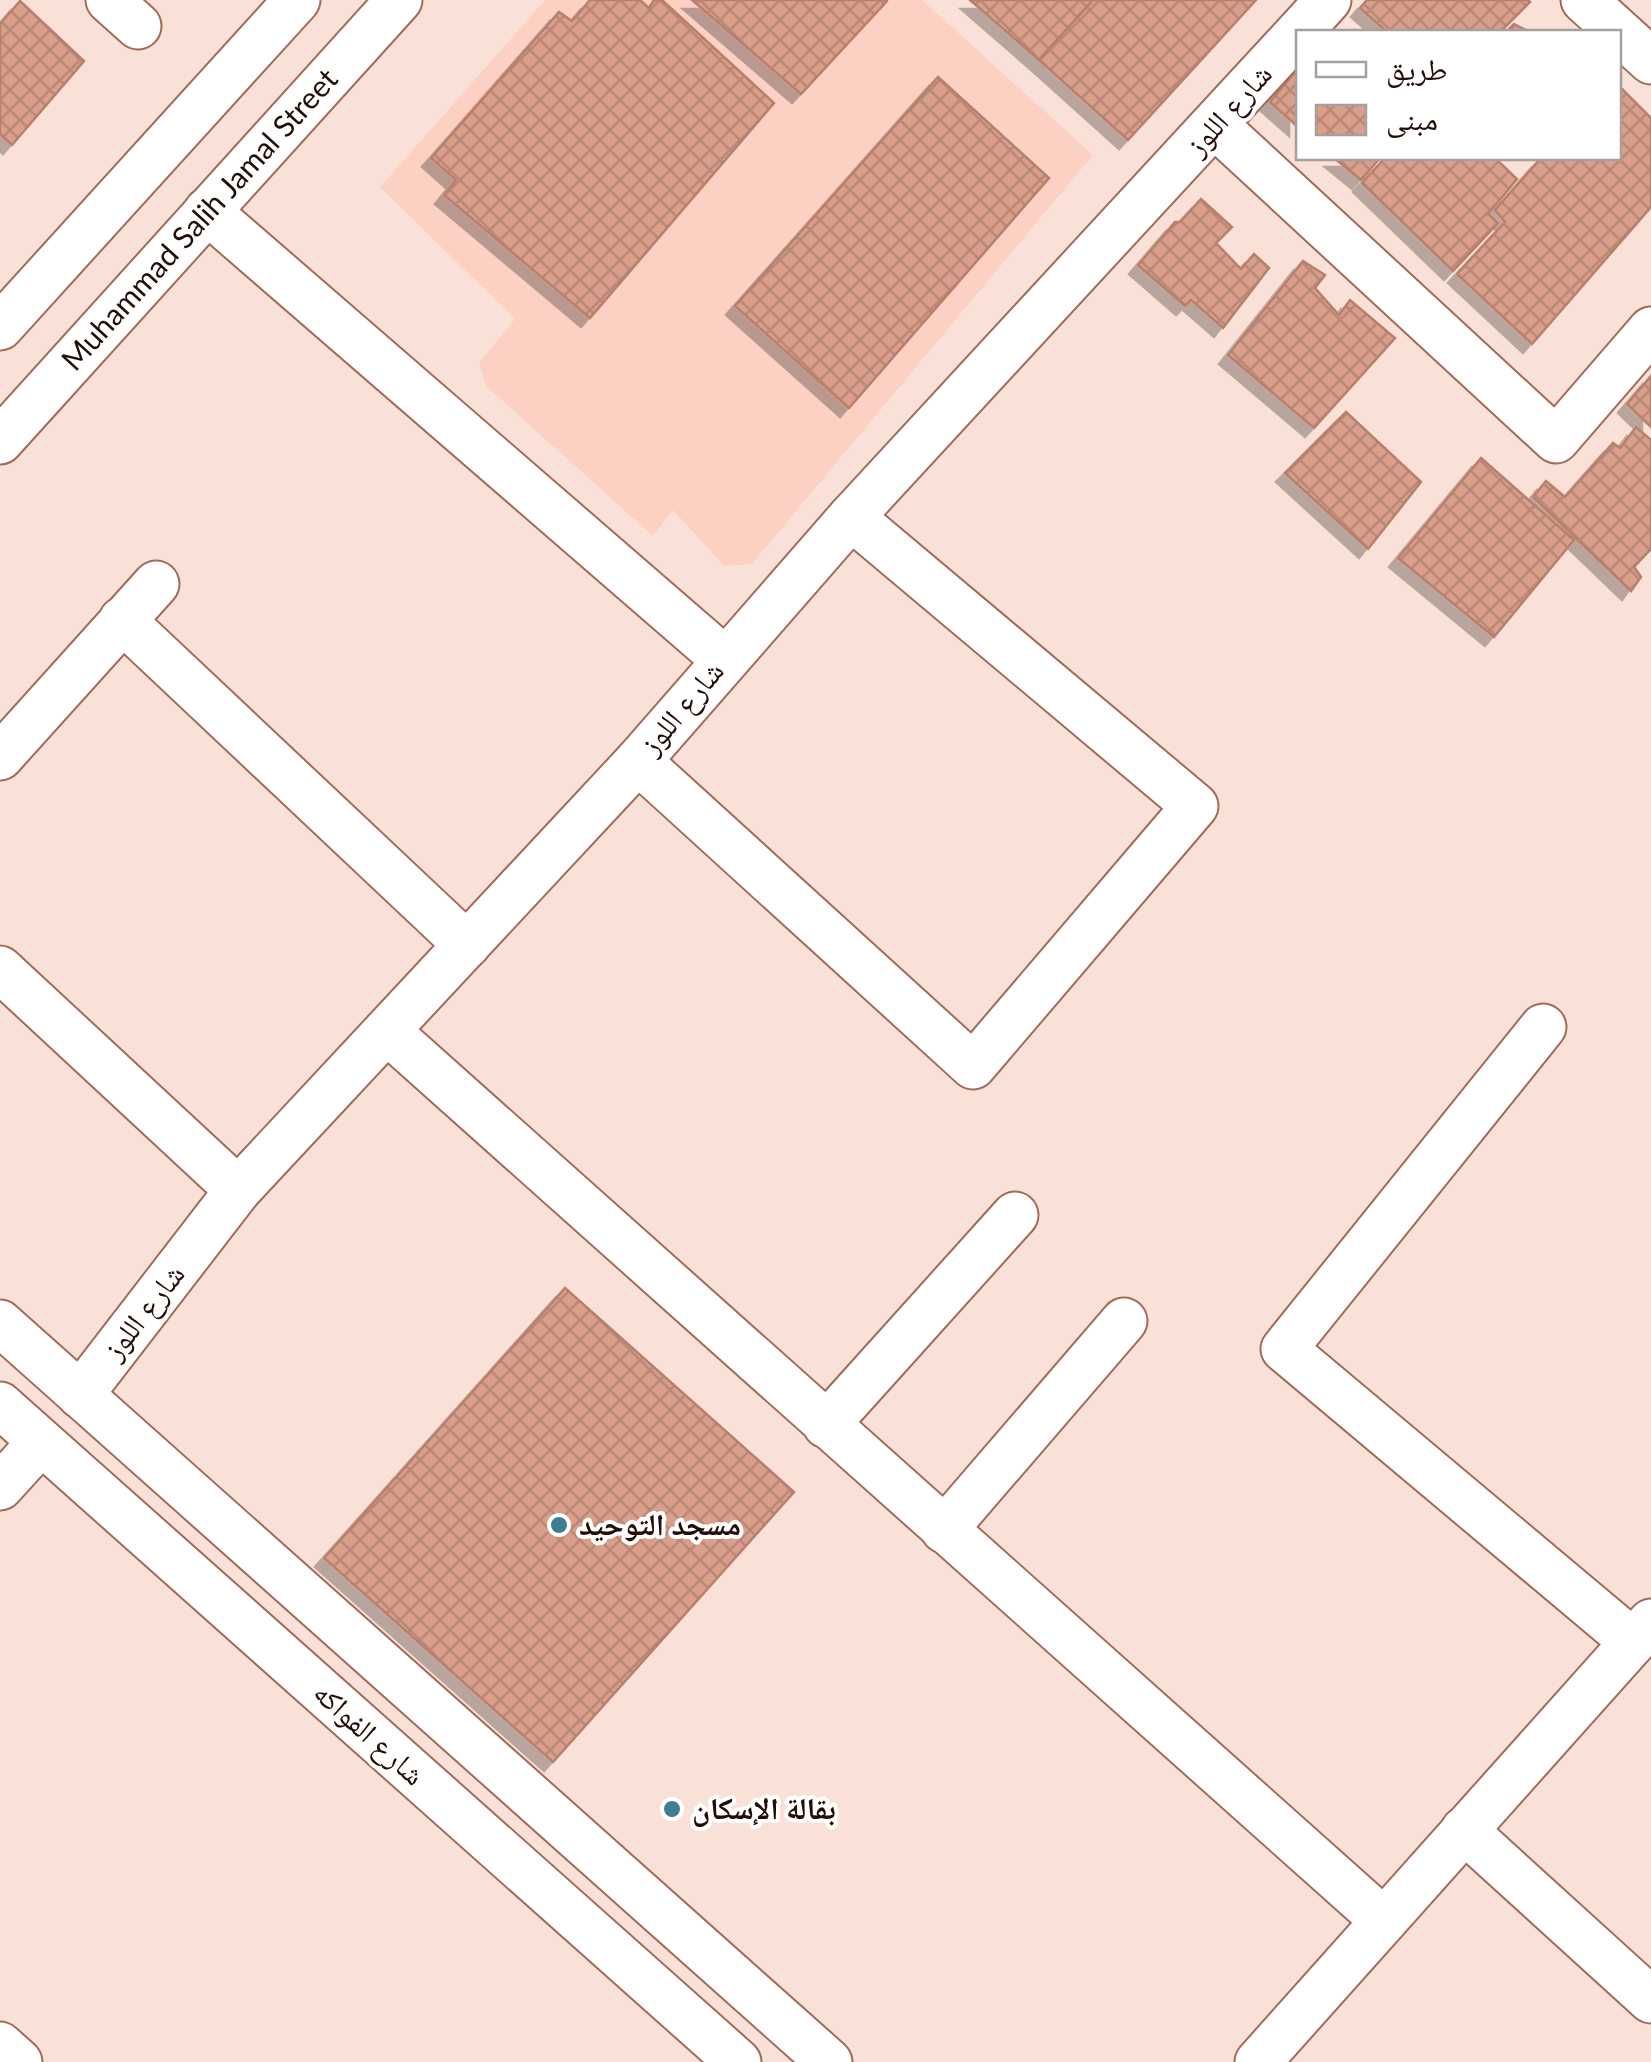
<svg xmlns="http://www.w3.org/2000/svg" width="1651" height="2062" viewBox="0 0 1651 2062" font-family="Lato,'Noto Naskh Arabic',sans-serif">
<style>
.built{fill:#fcd1c3}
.building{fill:url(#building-cross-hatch);stroke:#b87f6c;stroke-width:2.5;filter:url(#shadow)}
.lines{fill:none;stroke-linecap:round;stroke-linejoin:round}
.minor-casing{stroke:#a26b58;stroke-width:49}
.minor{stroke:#fff;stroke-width:45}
.poi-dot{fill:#3d7e91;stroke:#fff;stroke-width:4}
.labels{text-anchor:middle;stroke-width:8;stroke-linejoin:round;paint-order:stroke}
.street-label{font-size:30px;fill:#220e07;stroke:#fff}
.poi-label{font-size:30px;font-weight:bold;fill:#220e07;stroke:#fff;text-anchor:start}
</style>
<defs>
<pattern id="building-cross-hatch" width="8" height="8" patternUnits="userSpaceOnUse" patternTransform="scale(2.5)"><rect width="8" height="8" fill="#d99f8a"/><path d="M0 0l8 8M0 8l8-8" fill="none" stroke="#ba8876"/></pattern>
<filter id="shadow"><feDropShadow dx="-9" dy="9" stdDeviation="0" flood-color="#0004"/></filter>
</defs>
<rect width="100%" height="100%" fill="#fae1d8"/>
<path class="built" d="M545,0h377l171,155 -341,409 -28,2 -51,-56 -20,26 -167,-150 -7,-23 36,-44 -135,-132z"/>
<g class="building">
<path d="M590,0h50l9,8 5,-8h8l112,103 -184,215 -146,-123 12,-15 -25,-22 128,-146 13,9z"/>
<path d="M692,0h195v1l-86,93z"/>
<path d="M970,0h123l-54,60z"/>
<path d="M1093,0h163l-128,140 -89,-80z"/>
<path d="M1367,0h161l2,2 -30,30h-113l-27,-24z"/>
<path d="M20,1l64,60 -72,84 -12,-11v-110z"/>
<path d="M1514,24l16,8h-24z"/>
<path d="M1298,68v59l-28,-25z"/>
<path d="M938,77l111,101 -200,230 -114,-102z"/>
<path d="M1621,88l30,30v89l-119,137 -75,-70 48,-52 -10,-12 46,-52h77v-65z"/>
<path d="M1334,158h46l-19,22z"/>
<path d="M1385,158h110l22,21 -29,35 10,9 -45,48 -91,-88z"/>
<path d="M1201,199l31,28 -16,16 25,26 13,-15 15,14 -46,60 -32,-28 -6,6 -47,-41 37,-43h5z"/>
<path d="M1303,261l22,14 -10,13 24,27 11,-15 45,38 -81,90 -86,-73z"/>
<path d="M1651,376v51l-24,-23z"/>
<path d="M1346,412l75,70 -53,67 -83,-76z"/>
<path d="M1636,427l15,13v109l-17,18 7,10 -10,14 -98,-94 13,-16 19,16 48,-54 7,5z"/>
<path d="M1481,458l93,82 -80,97 -96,-79z"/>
<path d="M565,1288l229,204 -241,270 -229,-204z"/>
</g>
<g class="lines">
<g class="minor-casing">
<g id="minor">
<path d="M109,0l29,26"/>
<path d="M1584,0l67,61"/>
<path d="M1299,32l29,-32"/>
<path d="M1216,126l340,314 95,-110"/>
<path d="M207,211l517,448"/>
<path d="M0,327l297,-327"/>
<path id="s1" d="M0,441l399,-441"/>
<path d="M122,620l345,325"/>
<path d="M0,757l156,-173"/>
<path d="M638,761l335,305 222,-260 -344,-289"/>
<path d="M0,969l238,221"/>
<path d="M1543,1027l-259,322 349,293"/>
<path d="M387,1031l997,890"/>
<path d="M0,1323l829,739"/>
<path d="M80,1395l158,-205 400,-429 213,-244 447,-484"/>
<path d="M0,1405l738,657"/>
<path d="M826,1425l189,-210"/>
<path d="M0,1487l41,-45"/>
<path d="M944,1530l180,-209"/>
<path d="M1464,1830l187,170"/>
<path d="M0,2045l19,17"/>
<path d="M1258,2062l393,-440"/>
</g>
</g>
<use href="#minor" class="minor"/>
</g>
<g class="poi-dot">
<circle cx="559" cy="1525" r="10"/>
<circle cx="672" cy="1809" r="10"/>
</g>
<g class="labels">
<g class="street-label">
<text transform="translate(1229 110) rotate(-48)" y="10">شارع اللوز</text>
<text dy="10" stroke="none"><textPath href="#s1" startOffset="298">Muhammad Salih Jamal Street</textPath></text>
<text transform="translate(682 708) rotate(-50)" y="10">شارع اللوز</text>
<text transform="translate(144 1312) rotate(-52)" y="10">شارع اللوز</text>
<text transform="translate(369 1734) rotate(42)" y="10">شارع الفواكه</text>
</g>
<g class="poi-label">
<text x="579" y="1535">مسجد التوحيد</text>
<text x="692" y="1819">بقالة الإسكان</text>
</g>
</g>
<rect x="1296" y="30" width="325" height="130" fill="#ffffff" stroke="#a79f9c" stroke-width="2.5"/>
<rect x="1316" y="62" width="50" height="15" fill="#ffffff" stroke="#a79f9c" stroke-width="2.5"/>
<text x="1386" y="80" font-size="30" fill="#220e07">طريق</text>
<rect x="1316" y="105" width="50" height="30" fill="url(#building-cross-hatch)" stroke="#a79f9c" stroke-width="2.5"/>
<text x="1386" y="130" font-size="30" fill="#220e07">مبنى</text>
</svg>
